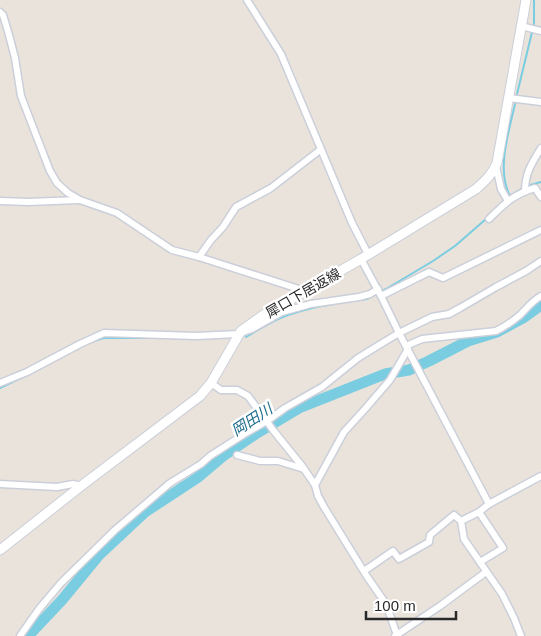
<svg xmlns="http://www.w3.org/2000/svg" width="541" height="636" viewBox="0 0 541 636" font-family="Arial,'Noto Sans JP',sans-serif">
<style>
.lines{fill:none;stroke-linecap:round;stroke-linejoin:round}
.stream{stroke:#7acde1;stroke-width:2}
.river{stroke:#7acde1;stroke-width:11}
.street-casing{stroke:#cbcfd9;stroke-width:9}
.secondary-casing{stroke:#cbcfd9;stroke-width:11}
.street{stroke:#fff;stroke-width:6}
.secondary{stroke:#fff;stroke-width:9}
.labels{text-anchor:middle;stroke-width:5;stroke-linejoin:round;paint-order:stroke}
.street-label{font-size:14px;fill:#292929;stroke:#fff}
.water-label{font-size:15px;font-style:italic;fill:#1b6c8b;stroke:#fff}
</style>
<rect width="100%" height="100%" fill="#eae3dc"/>
<g class="lines">
<g class="stream">
<path d="M517,94l17,-70v-24"/>
<path d="M527,186l14,-4"/>
<path d="M510,196c-14,-26 -1,-65 5,-92"/>
<path d="M502,203l4,-5 17,-10"/>
<path d="M359,300l8,-1 19,-10 47,-28 22,-15 31,-27"/>
<path d="M246,337c14,-8 27,-17 42,-22 15,-5 31,-9 46,-11"/>
<path d="M91,342l13,-4h67"/>
<path d="M29,374l14,-7"/>
<path d="M0,388l25,-12"/>
</g>
<path class="river" d="M28,636l34,-36 37,-45 46,-43 52,-34 26,-22 34,-23 42,-25 86,-34 24,-4 20,-9 39,-20 29,-9 26,-14 18,-13"/>
<g class="street-casing">
<g id="street">
<path d="M247,0l34,54 71,169 16,31"/>
<path d="M0,12l3,3 6,20 6,23 6,38 15,39 14,36 7,12 11,10 12,7 37,13 55,37 27,7 106,34"/>
<path d="M521,26l20,5"/>
<path d="M509,98l32,4"/>
<path d="M496,166l5,23 7,12"/>
<path d="M525,191c0,-18 7,-28 16,-43"/>
<path d="M0,201l28,1 51,-2"/>
<path d="M489,219c15,-15 25,-25 46,-31l6,9"/>
<path d="M199,257l12,-17 12,-13 13,-20 35,-19 49,-38"/>
<path d="M361,259l20,37 18,37 90,171"/>
<path d="M381,296l48,-24 14,6 98,-48"/>
<path d="M406,346l16,-7 74,-8c8,-4 17,-10 24,-16 7,-7 12,-14 21,-19"/>
<path d="M0,383l27,-11 53,-28 24,-11 92,3 42,-2 14,-5 30,-17 29,-8 48,-7 11,-3 8,-5"/>
<path d="M211,383l10,7h16l11,6 25,34 29,36 13,19 3,11 6,11 42,68 20,29 11,31"/>
<path d="M237,455l23,6h18l26,8"/>
<path d="M0,484l57,3 16,-3 8,2"/>
<path d="M315,485l29,-53 21,-23 25,-29 18,-31"/>
<path d="M479,512l24,36 -23,14"/>
<path d="M461,521l18,-9 10,-8 52,-28"/>
<path d="M364,571l29,-20 6,8 30,-17 1,-7 24,-20 7,6 3,18 38,55 12,24 7,18"/>
<path d="M20,636l19,-27 22,-26 54,-53 55,-47 31,-19 9,-8 36,-23 21,-12 18,-13 37,-21 36,-29 26,-16 15,-9 33,-16 17,-3 11,-6 36,-21 30,-16 15,-10"/>
<path d="M395,636l45,-30 46,-34"/>
</g>
</g>
<g class="secondary-casing">
<path id="secondary" d="M0,550l81,-64 119,-90 11,-13 30,-52 21,-15 99,-57 115,-70c9,-8 16,-14 21,-26l29,-163"/>
</g>
<use href="#street" class="street"/>
<use href="#secondary" class="secondary"/>
</g>
<g class="labels">
<g class="street-label">
<text transform="translate(303 293) rotate(-30)" y="5">犀口下居返線</text>
</g>
<g class="water-label">
<text transform="translate(252 420) rotate(-33)" y="5">岡田川</text>
</g>
</g>
<path d="M366 611v8h90v-8" fill="none" stroke="#292929" stroke-width="2.5"/>
<text x="374" y="611" font-size="15" fill="#292929" stroke="#ffffff" stroke-width="4" paint-order="stroke">100 m</text>
</svg>
